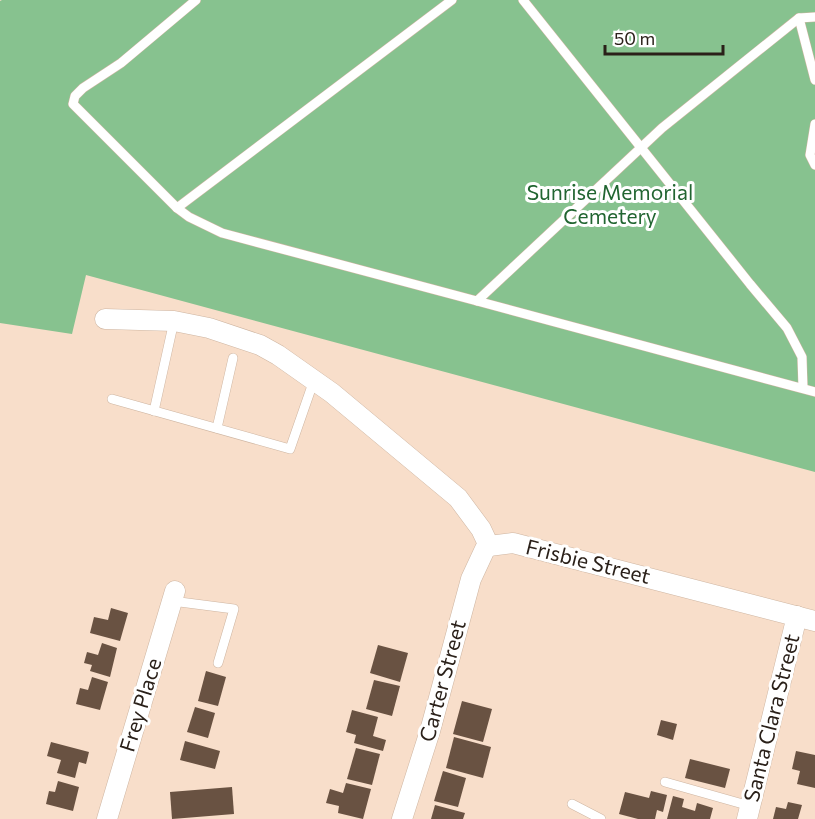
<svg xmlns="http://www.w3.org/2000/svg" width="815" height="819" viewBox="0 0 815 819" font-family="Commissioner,sans-serif">
<style>
.green{fill:#87c28f}
.building{fill:#695242}
.lines{fill:none;stroke-linecap:round;stroke-linejoin:round}
.lane-casing{stroke:#ceb5a1;stroke-width:10}
.street-casing{stroke:#ceb5a1;stroke-width:21}
.lane{stroke:#fff;stroke-width:9}
.street{stroke:#fff;stroke-width:20}
.labels{text-anchor:middle;stroke-width:6;stroke-linejoin:round;paint-order:stroke}
.park-label{font-size:21px;fill:#216531;stroke:#fff}
.street-label{font-size:21px;fill:#2a2019;stroke:#fff}
</style>
<rect width="100%" height="100%" fill="#f8deca"/>
<path class="green" d="M2,0h813v472l-729,-197 -14,59 -72,-11v-322z"/>
<g class="building">
<path d="M111,608l17,5 -8,28 -30,-8 4,-16 14,3z"/>
<path d="M102,643l15,5 -7,29 -20,-6 2,-6 -8,-2 3,-11 11,3z"/>
<path d="M378,645l30,8 -8,29 -30,-9z"/>
<path d="M206,671l20,6 -8,29 -20,-5z"/>
<path d="M92,677l16,5 -8,28 -24,-6 4,-16 8,2z"/>
<path d="M374,680l26,6 -8,30 -26,-7z"/>
<path d="M462,701l30,8 -9,33 -30,-8z"/>
<path d="M195,707l20,6 -7,25 -21,-6z"/>
<path d="M352,710l26,7 -5,19 13,4 -3,11 -29,-8 2,-8 -10,-3z"/>
<path d="M661,720l16,4 -4,16 -16,-5z"/>
<path d="M454,737l37,10 -8,31 -37,-10z"/>
<path d="M185,741l35,10 -5,18 -35,-9z"/>
<path d="M51,742l38,10 -3,12 -7,-2 -4,16 -18,-5 4,-13 -14,-4z"/>
<path d="M356,748l24,6 -8,31 -25,-6z"/>
<path d="M796,751l19,4v33l-18,-4 3,-13 -8,-2z"/>
<path d="M690,759l40,10 -5,19 -40,-10z"/>
<path d="M443,771l23,7 -8,29 -24,-6z"/>
<path d="M58,781l21,6 -6,24 -27,-7 3,-13 6,1z"/>
<path d="M346,783l25,6 -8,30 -25,-6 1,-7 -13,-3 4,-14 13,4z"/>
<path d="M232,787l2,27 -62,5 -2,-27z"/>
<path d="M651,791l16,4 -4,17 -6,-2 -2,9h-17l-19,-5 6,-22 24,6z"/>
<path d="M673,796l11,3 -2,8 13,4 2,-8 16,5 -3,11h-43z"/>
<path d="M788,802l14,3 -4,14h-25l3,-12 10,2z"/>
<path d="M435,805l30,8 -2,6h-32z"/>
</g>
<g class="lines">
<g class="lane-casing">
<g id="lane">
<path d="M196,0l-75,63 -38,25 -8,8 -2,8 104,104 12,9 33,16 255,68 185,-173 137,-110 16,-1"/>
<path d="M523,0l227,284 37,44 15,29 1,31"/>
<path d="M799,18l16,62"/>
<path d="M815,124l-5,31 5,10"/>
<path d="M177,208l275,-208"/>
<path d="M477,301l338,91"/>
<path d="M112,399l178,50 24,-69"/>
<path d="M154,411l20,-90"/>
<path d="M217,428l16,-70"/>
<path d="M172,601l62,8 -16,54"/>
<path d="M665,782l85,24"/>
<path d="M572,804l29,15"/>
</g>
</g>
<g class="street-casing">
<g id="street">
<path d="M105,319l69,2 35,7 51,17 18,10 54,38 126,105 23,31 8,17"/>
<path d="M489,546l24,-3 302,78"/>
<path d="M107,819l68,-228"/>
<path d="M402,819l28,-88 41,-152 14,-30 4,-3"/>
<path d="M747,819l50,-203"/>
</g>
</g>
<use href="#lane" class="lane"/>
<use href="#street" class="street"/>
</g>
<g class="labels">
<g class="park-label">
<text x="610" y="200">Sunrise Memorial<tspan x="610" dy="24">Cemetery</tspan></text>
</g>
<g class="street-label">
<text transform="translate(588 562) rotate(14)" y="7">Frisbie Street</text>
<text transform="translate(443 681) rotate(-75)" y="7">Carter Street</text>
<text transform="translate(141 705) rotate(-73)" y="7">Frey Place</text>
<text transform="translate(772 718) rotate(-76)" y="7">Santa Clara Street</text>
</g>
</g>
<path d="M605 45v9h118v-9" fill="none" stroke="#2a2019" stroke-width="3"/>
<text x="614" y="45" font-size="18" fill="#2a2019" stroke="#ffffff" stroke-width="4.5" paint-order="stroke">50 m</text>
</svg>
